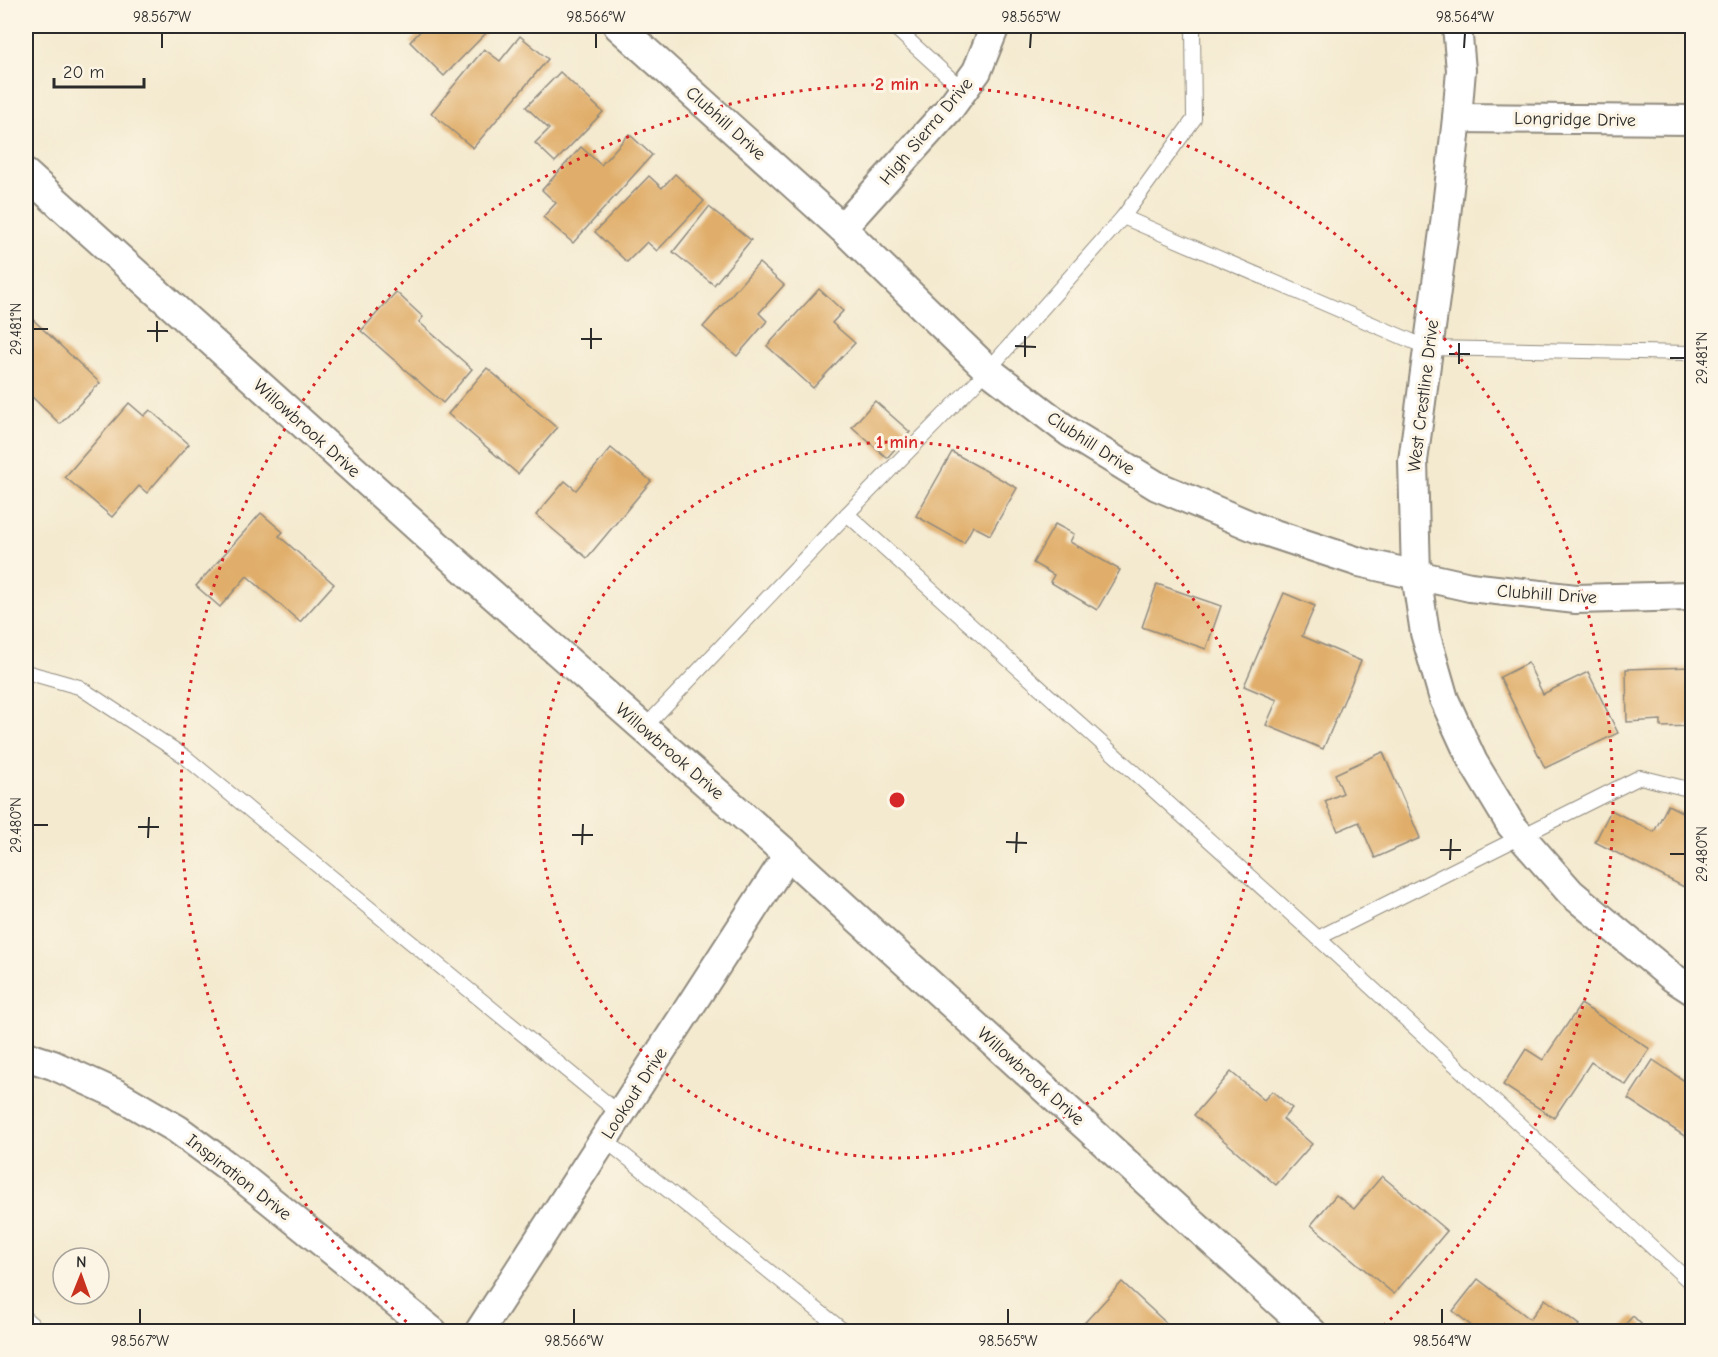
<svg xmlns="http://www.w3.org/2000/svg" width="1718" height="1357" viewBox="0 0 1718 1357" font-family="'Comic Neue',sans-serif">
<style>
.building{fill:#e0ae6a}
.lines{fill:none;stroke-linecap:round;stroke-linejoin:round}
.lane-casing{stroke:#908a7e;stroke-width:16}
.street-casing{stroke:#908a7e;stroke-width:32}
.lane{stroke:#fff;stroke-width:14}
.street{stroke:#fff;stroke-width:28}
.ticks{fill:none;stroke:#2b2b2b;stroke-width:2}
.ring{fill:none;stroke:#d62828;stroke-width:3;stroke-dasharray:3 6}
.labels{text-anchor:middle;stroke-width:6;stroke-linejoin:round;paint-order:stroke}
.street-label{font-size:18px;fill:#2b2b2b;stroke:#fcf5e5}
.centre{fill:#d62828;stroke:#fcf5e5;stroke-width:3}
.ring-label{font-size:18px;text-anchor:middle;font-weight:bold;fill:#d62828;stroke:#fcf5e5;stroke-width:6;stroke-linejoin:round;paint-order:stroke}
.neatline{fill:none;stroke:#2b2b2b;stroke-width:2}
.ticks-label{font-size:15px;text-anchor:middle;fill:#2b2b2b}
</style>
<rect width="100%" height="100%" fill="#fcf5e5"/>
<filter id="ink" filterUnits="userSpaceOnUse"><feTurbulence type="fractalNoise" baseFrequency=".0167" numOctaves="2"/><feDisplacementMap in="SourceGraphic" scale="12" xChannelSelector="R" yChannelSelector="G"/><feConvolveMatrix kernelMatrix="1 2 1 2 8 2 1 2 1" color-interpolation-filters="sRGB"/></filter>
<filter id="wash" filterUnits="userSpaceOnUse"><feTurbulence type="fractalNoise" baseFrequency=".008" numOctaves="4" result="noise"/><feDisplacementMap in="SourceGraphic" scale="24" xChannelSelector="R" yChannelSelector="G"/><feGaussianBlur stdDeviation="1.35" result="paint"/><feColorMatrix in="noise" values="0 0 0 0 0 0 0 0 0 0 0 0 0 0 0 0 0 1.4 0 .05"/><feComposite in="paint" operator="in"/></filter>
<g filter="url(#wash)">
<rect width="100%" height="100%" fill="#f4ead0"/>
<g id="blocks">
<g class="building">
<path d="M425,26h68l-49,50 -34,-34z"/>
<path d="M520,36l28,23 -75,89 -42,-35 53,-64 16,12z"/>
<path d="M560,72l43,40 -48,50 -20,-19 14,-14 -23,-22z"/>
<path d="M629,134l23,21 -79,88 -30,-26 13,-14 -14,-13 39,-43 20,18z"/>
<path d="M675,174l29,27 -47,50 -10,-9 -20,20 -32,-30 54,-56 13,12z"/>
<path d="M709,207l42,33 -37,45 -41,-33z"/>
<path d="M759,263l25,22 -25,28 8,8 -30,35 -34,-29z"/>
<path d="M819,289l24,22 -11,12 23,20 -42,45 -46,-42z"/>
<path d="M396,292l27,25 -4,5 53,47 -29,34 -82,-72z"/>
<path d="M26,313l74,70 -40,41 -34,-33z"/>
<path d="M487,368l70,60 -39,46 -70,-60z"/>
<path d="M875,401l35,31 -23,26 -35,-31z"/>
<path d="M129,403l15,13 6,-6 39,34 -42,49 -8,-7 -27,31 -47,-40z"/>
<path d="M611,448l40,33 -64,77 -51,-43 29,-34 11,9z"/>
<path d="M952,452l65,36 -27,47 -17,-9 -9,17 -48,-27z"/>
<path d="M261,513l22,19 -4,4 55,48 -34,38 -53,-46 -27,31 -24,-21z"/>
<path d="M1055,524l19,10 -4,8 50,28 -23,40 -47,-28 4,-7 -21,-12z"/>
<path d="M1157,584l64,22 -15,43 -64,-22z"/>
<path d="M1284,593l31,13 -13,30 59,25 -38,88 -57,-24 11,-25 -33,-14z"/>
<path d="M1528,663l15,31 45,-22 30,61 -73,35 -45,-91z"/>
<path d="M1692,667v59l-31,1v-7l-34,2 -1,-53z"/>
<path d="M1383,752l37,86 -45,20 -16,-36 -21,9 -13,-30 18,-8 -8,-19z"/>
<path d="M1668,805l24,12v74l-97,-49 16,-32 43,22z"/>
<path d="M1581,1004l69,45 -24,36 -35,-23 -37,56 -51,-33 23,-36 17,11z"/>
<path d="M1653,1060l39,26v55l-64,-42z"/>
<path d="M1231,1072l33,28 8,-9 20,17 -9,11 29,25 -36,41 -82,-70z"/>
<path d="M1382,1176l65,55 -53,63 -83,-69 25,-30 18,14z"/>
<path d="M1478,1279l52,40 15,-20 34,26 -5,7h-95l-26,-21z"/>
<path d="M1122,1282l54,50h-100z"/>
<path d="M1633,1316l16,16h-31z"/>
</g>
</g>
</g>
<g filter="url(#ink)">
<use href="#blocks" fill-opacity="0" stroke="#908a7e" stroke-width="1.5"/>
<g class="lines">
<g class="lane-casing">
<g id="lane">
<path d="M893,26l70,64"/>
<path d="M1123,217l305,131 264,5"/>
<path d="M847,514l471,424 374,346"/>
<path d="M26,672l53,15 105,69 436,358"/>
<path d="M644,728l203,-214 141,-144 135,-153 71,-98 -1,-93"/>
<path d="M1318,938l322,-161 52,13"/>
<path d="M604,1139l241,193"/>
<path d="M26,1319l15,13"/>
</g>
</g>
<g class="street-casing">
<g id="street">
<path d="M618,26l224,202 146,142 81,62 88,54 102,43 100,33 111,25 106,12 116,-3"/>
<path d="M1457,26l4,44 -4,48 -12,106 -32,237 3,113 9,59 19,66 29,63 38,63 60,68 101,84 20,13"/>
<path d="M1457,118l235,2"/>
<path d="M26,174l450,406 312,275 524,477"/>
<path d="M842,228l108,-120 27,-37 18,-45"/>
<path d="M26,1056l27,9 64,29 60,35 57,42 199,161"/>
<path d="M479,1332l309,-477"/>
</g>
</g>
<use href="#lane" class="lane"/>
<use href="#street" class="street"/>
</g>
</g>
<path class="ticks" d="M162,48v-15M596,48v-15M1030,48l1,-15M1464,48l1,-15M33,329h15M147,331h21M581,339h21M157,342v-21M1015,346l21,1M591,349v-21M1449,354h21M1025,357v-21M1670,358h15M1459,364v-21M33,825h15M138,827h21M572,835h21M148,838l1,-21M1006,842l21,1M582,845l1,-21M1440,850h21M1016,853l1,-21M1670,854h15M1450,860l1,-21M140,1324v-15M574,1324v-15M1008,1324v-15M1442,1324v-15"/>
<g class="ring">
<circle cx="897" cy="800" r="358"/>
<path d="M413 1328A716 716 0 1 1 1381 1328"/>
</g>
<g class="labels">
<g class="street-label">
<text transform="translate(1575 119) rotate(1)" y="6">Longridge Drive</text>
<text transform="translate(726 123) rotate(42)" y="6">Clubhill Drive</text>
<text transform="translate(926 131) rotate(-50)" y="6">High Sierra Drive</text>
<text transform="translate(1423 396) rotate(-83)" y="6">West Crestline Drive</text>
<text transform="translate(307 428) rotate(42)" y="6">Willowbrook Drive</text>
<text transform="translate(1091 443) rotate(33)" y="6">Clubhill Drive</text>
<text transform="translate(1547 594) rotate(4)" y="6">Clubhill Drive</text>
<text transform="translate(670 751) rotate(41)" y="6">Willowbrook Drive</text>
<text transform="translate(1031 1076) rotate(42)" y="6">Willowbrook Drive</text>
<text transform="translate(634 1093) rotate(-57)" y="6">Lookout Drive</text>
<text transform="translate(239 1177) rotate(38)" y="6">Inspiration Drive</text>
</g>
</g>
<circle cx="897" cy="800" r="9" class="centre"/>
<g class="ring-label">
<text x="897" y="90">2 min</text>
<text x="897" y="448">1 min</text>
</g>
<rect width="1718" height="1357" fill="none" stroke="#fcf5e5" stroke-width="66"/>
<g transform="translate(81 1276) rotate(1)"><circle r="28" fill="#fcf5e5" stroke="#a8a49b" stroke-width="1.5"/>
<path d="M0-4.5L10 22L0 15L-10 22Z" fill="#c8321e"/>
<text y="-9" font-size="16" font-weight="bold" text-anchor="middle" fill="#2b2b2b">N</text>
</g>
<path d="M54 78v9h90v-9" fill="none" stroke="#2b2b2b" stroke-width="3"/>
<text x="63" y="78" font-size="18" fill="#2b2b2b" stroke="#fcf5e5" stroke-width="4.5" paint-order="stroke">20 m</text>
<rect x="33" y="33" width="1652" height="1291" class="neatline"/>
<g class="ticks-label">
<text x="162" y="22">98.567°W</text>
<text x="596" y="22">98.566°W</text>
<text x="1031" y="22">98.565°W</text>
<text x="1465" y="22">98.564°W</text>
<text transform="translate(16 329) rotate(-90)" y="5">29.481°N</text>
<text transform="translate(1702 358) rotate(-90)" y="5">29.481°N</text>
<text transform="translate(16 825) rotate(-90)" y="5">29.480°N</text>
<text transform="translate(1702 854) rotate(-90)" y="5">29.480°N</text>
<text x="140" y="1346">98.567°W</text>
<text x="574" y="1346">98.566°W</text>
<text x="1008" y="1346">98.565°W</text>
<text x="1442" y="1346">98.564°W</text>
</g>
</svg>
